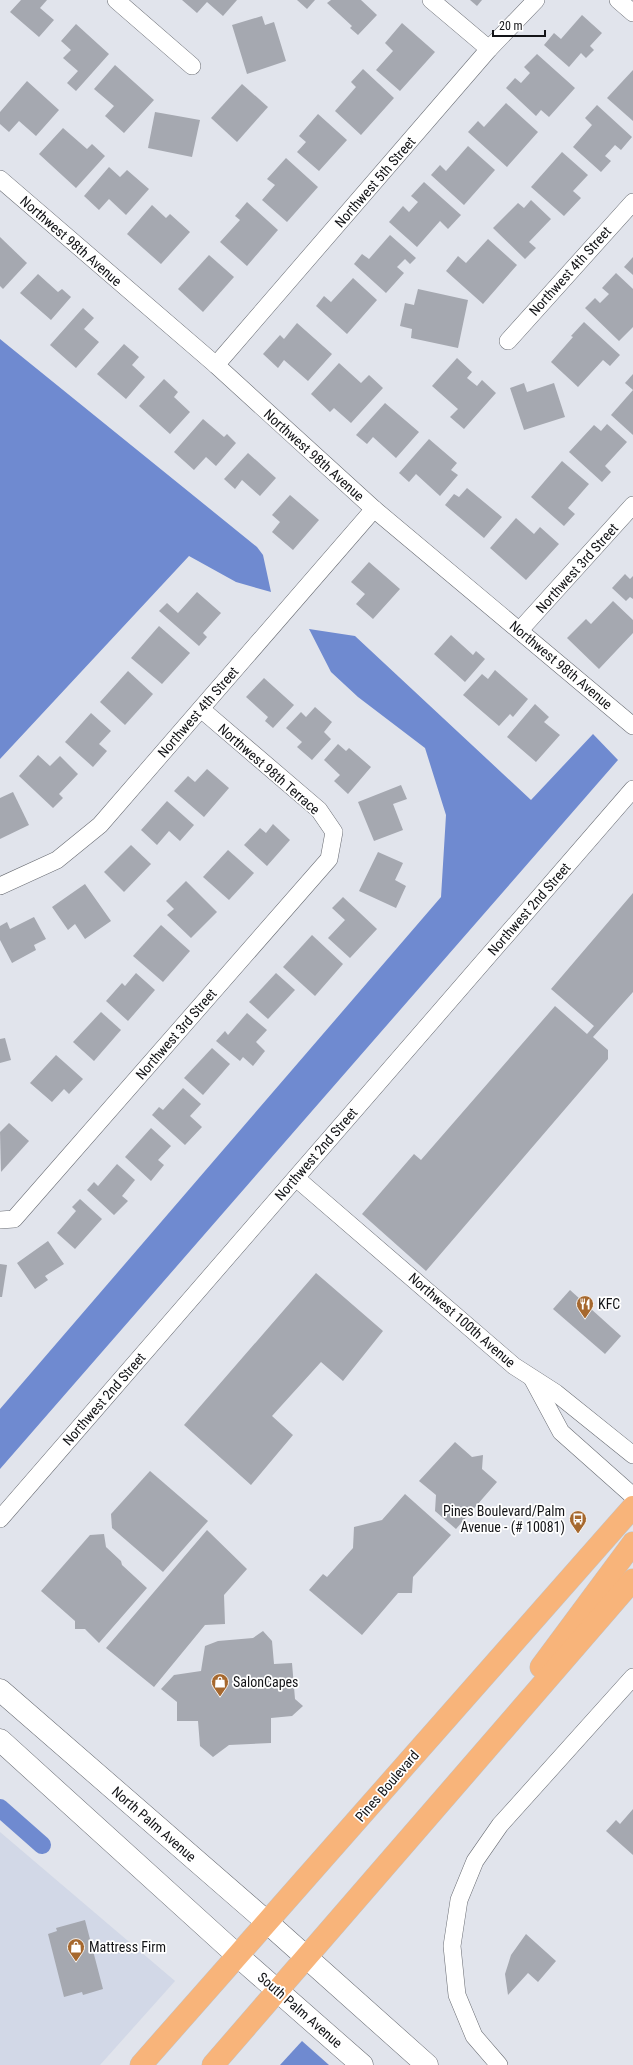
<svg xmlns="http://www.w3.org/2000/svg" width="633" height="2065" viewBox="0 0 633 2065" font-family="'Roboto Condensed',sans-serif">
<style>
.built{fill:#d2d8e7}
.water{fill:#6f8ad0}
.lines{fill:none;stroke-linecap:round;stroke-linejoin:round}
.canal{stroke:#6f8ad0;stroke-width:18}
.building{fill:#a5a8b0}
.street-casing{stroke:#696c73;stroke-width:18}
.secondary-casing{stroke:#696c73;stroke-width:23}
.highway-casing{stroke:#c2c2c3;stroke-width:23}
.street{stroke:#fff;stroke-width:17}
.secondary{stroke:#fff;stroke-width:22}
.highway{stroke:#f8b47a;stroke-width:22}
.labels{text-anchor:middle;stroke-width:3.5;stroke-linejoin:round;paint-order:stroke}
.street-label{font-size:14px;fill:#131417;stroke:#fff}
.poi-label{font-size:14px;fill:#131417;stroke:#fff;text-anchor:start}
</style>
<rect width="100%" height="100%" fill="#e1e4ec"/>
<path class="built" d="M0,1832l175,149 -75,84h-100z"/>
<g class="water">
<path d="M0,339l257,208 6,8 8,37 -35,-10 -47,-26 -189,203z"/>
<path d="M309,629l46,7 176,164 62,-66 25,26 -618,709v-60l441,-512 5,-82 -21,-67 -67,-51 -27,-25z"/>
<path d="M302,2041l27,24h-49z"/>
</g>
<g class="lines">
<path class="canal" d="M0,1808l42,37"/>
</g>
<g class="building">
<path d="M21,0h26l-7,8 14,12 -15,17 -29,-25z"/>
<path d="M182,0h55l-14,16 -16,-14 -10,11z"/>
<path d="M297,0h18l-8,9z"/>
<path d="M331,0h30l16,15 -19,20 -8,-7 2,-2 -25,-23z"/>
<path d="M470,0h12l-5,6z"/>
<path d="M582,15l20,18 -12,13 4,4 -8,8 -5,-5 -12,14 -25,-22 10,-12 7,6z"/>
<path d="M262,16l3,9 9,-3 12,39 -39,13 -15,-49z"/>
<path d="M402,23l33,29 -35,39 -24,-21 17,-19 -8,-8z"/>
<path d="M76,24l33,30 -33,37 -9,-8 11,-12 -15,-13 8,-8 -10,-9z"/>
<path d="M537,54l38,34 -26,29 -8,-7 -5,6 -30,-28 9,-10 6,5 9,-10 -6,-6z"/>
<path d="M115,65l39,35 -30,33 -19,-17 9,-10 -20,-17z"/>
<path d="M363,69l31,29 -33,37 -26,-24 21,-24 -5,-5z"/>
<path d="M633,70v51l-26,-23z"/>
<path d="M27,81l32,29 -23,26 -17,-15 -10,11 -9,-8v-12z"/>
<path d="M242,84l26,23 -31,35 -26,-24z"/>
<path d="M506,103l32,29 -31,35 -39,-35 10,-11 6,6z"/>
<path d="M597,105l35,32 -11,13 -6,-5 -10,11 6,5 -10,11 -28,-25 19,-22 -7,-7z"/>
<path d="M155,112l45,8 -8,37 -44,-9z"/>
<path d="M318,114l29,26 -28,31 -22,-19 9,-10 -7,-6z"/>
<path d="M63,128l24,21 5,-5 13,12 -29,32 -37,-34z"/>
<path d="M468,146l27,24 -31,35 -33,-30 9,-10 6,6z"/>
<path d="M562,152l26,23 -15,16 8,7 -17,18 -33,-29z"/>
<path d="M286,158l32,29 -31,35 -25,-22 13,-15 -8,-6z"/>
<path d="M109,167l11,10 7,-7 22,19 -23,26 -17,-16 -10,11 -15,-14z"/>
<path d="M424,182l37,33 -13,14 -8,-8 -23,26 -28,-25 14,-16 6,6 9,-10 -7,-6z"/>
<path d="M531,200l20,19 -22,23 7,6 -11,11 -32,-31 25,-25 6,5z"/>
<path d="M247,202l31,28 -31,36 -27,-24 20,-22 -5,-4z"/>
<path d="M152,205l14,13 4,-4 20,18 -29,32 -34,-30z"/>
<path d="M390,235l26,23 -6,6 -5,-5 -8,8 7,6 -18,20 -32,-29 8,-10 7,5z"/>
<path d="M0,237l27,26 -24,26 -3,-3z"/>
<path d="M488,239l29,26 -34,39 -37,-33 12,-15 8,7z"/>
<path d="M209,255l25,22 -31,35 -25,-23z"/>
<path d="M633,257v18l-9,-8z"/>
<path d="M616,273l17,16v38l-14,14 -34,-33 10,-10 5,5 9,-9 -7,-6z"/>
<path d="M38,274l20,18 4,-3 9,8 -20,23 -31,-27z"/>
<path d="M353,278l24,22 -30,34 -31,-28 8,-10 7,6z"/>
<path d="M418,289l50,11 -10,48 -47,-10 1,-9 -12,-3 5,-23 9,2z"/>
<path d="M83,308l11,10 -10,11 15,13 -23,26 -26,-23z"/>
<path d="M584,322l36,33 -10,11 -7,-6 -25,27 -27,-25 22,-25 -2,-1z"/>
<path d="M297,323l35,31 -24,27 -24,-21 -6,8 -15,-14 17,-19 4,4z"/>
<path d="M124,344l15,13 -7,8 13,12 -19,22 -29,-25z"/>
<path d="M457,358l15,14 -5,6 10,8 5,-6 14,13 -32,36 -14,-12 8,-8 -26,-23z"/>
<path d="M339,363l22,20 8,-8 14,13 -32,35 -17,-15 -4,4 -19,-18z"/>
<path d="M633,374v16l-8,-7z"/>
<path d="M164,379l14,13 -4,5 16,15 -20,22 -31,-28z"/>
<path d="M524,383l3,9 27,-9 11,34 -41,13 -14,-42z"/>
<path d="M633,390v45l-22,-20z"/>
<path d="M385,403l34,29 -23,26 -23,-21 -6,7 -11,-9z"/>
<path d="M203,419l21,18 3,-3 9,9 -20,23 -10,-9 -12,13 -20,-18z"/>
<path d="M607,424l20,18 -22,24 6,6 -9,10 -33,-30 25,-27 7,6z"/>
<path d="M429,439l28,24 -6,7 7,5 -18,21 -24,-22 -7,8 -10,-9z"/>
<path d="M248,453l28,25 -16,18 -18,-16 -7,9 -11,-10z"/>
<path d="M562,461l27,23 -21,24 7,6 -11,12 -33,-29z"/>
<path d="M467,488l35,29 -18,21 -39,-33 9,-11 5,3z"/>
<path d="M290,495l29,25 -26,30 -21,-18 8,-10 -8,-7z"/>
<path d="M516,518l18,16 6,-7 19,17 -33,36 -36,-32z"/>
<path d="M369,562l31,27 -27,30 -17,-15 9,-10 -14,-12z"/>
<path d="M625,574l5,5 3,-3v23l-3,-2 -4,4 -14,-13z"/>
<path d="M197,592l24,21 -18,20 4,4 -8,9 -40,-35 8,-8 11,10z"/>
<path d="M613,601l20,19v13l-34,36 -32,-31 19,-19 5,5z"/>
<path d="M159,626l31,27 -28,31 -31,-26z"/>
<path d="M451,635l22,20 3,-4 9,8 -20,23 -31,-28z"/>
<path d="M495,670l33,29 -15,18 -3,-3 -11,12 -36,-31 19,-21 6,5z"/>
<path d="M128,671l25,23 -28,31 -25,-23z"/>
<path d="M264,678l30,27 -21,23 -8,-7 3,-4 -22,-20z"/>
<path d="M535,704l14,13 -5,5 16,13 -24,27 -29,-25z"/>
<path d="M315,707l17,15 -8,10 7,7 -19,21 -15,-13 5,-5 -16,-14 15,-16 5,5z"/>
<path d="M91,713l20,18 -12,13 8,7 -14,16 -28,-25z"/>
<path d="M338,744l8,7 3,-3 22,19 -23,27 -14,-13 6,-6 -16,-15z"/>
<path d="M38,755l12,11 10,-10 18,18 -19,20 4,4 -10,10 -34,-32z"/>
<path d="M207,769l22,19 -25,29 -30,-26 14,-15 7,6z"/>
<path d="M401,785l6,14 -14,5 10,26 -29,11 -16,-39z"/>
<path d="M13,792l16,33 -29,14v-41z"/>
<path d="M167,801l27,24 -14,16 -11,-10 -12,14 -16,-15z"/>
<path d="M273,824l17,16 -23,26 -23,-21 16,-17 6,5z"/>
<path d="M131,845l20,19 -27,28 -20,-20z"/>
<path d="M228,850l26,23 -25,27 -26,-23z"/>
<path d="M378,852l25,11 -8,17 11,6 -10,22 -37,-17z"/>
<path d="M186,881l31,31 -26,26 -24,-23 7,-6 -8,-8z"/>
<path d="M85,884l26,37 -26,18 -10,-15 -7,6 -16,-23z"/>
<path d="M633,893v99l-40,45 15,13v9l-182,212 -64,-57 52,-60 7,6 134,-154 32,28 7,-8 -43,-37z"/>
<path d="M343,897l34,32 -27,29 -22,-20 17,-18 -13,-12z"/>
<path d="M34,917l12,22 -12,6 2,5 -24,13 -12,-23v-14l7,-4 3,7z"/>
<path d="M161,925l29,26 -27,31 -30,-26z"/>
<path d="M312,935l31,29 -28,32 -32,-29z"/>
<path d="M136,973l19,17 -27,31 -22,-20 16,-18 3,3z"/>
<path d="M276,973l19,17 -27,29 -19,-17z"/>
<path d="M101,1012l20,18 -27,31 -21,-19z"/>
<path d="M247,1013l20,17 -11,12 9,9 -12,15 -10,-9 -3,4 -24,-20 9,-10 3,4z"/>
<path d="M5,1038l6,22 -11,3v-24z"/>
<path d="M212,1048l18,16 -27,31 -19,-17z"/>
<path d="M56,1055l27,24 -14,15 -5,-5 -12,13 -22,-19z"/>
<path d="M183,1088l18,16 -11,12 12,11 -17,18 -33,-30 7,-8 4,3z"/>
<path d="M9,1123l20,18 -28,31 -1,-40z"/>
<path d="M151,1128l20,18 -13,14 6,5 -13,16 -26,-24z"/>
<path d="M117,1164l18,16 -13,16 6,5 -14,14 -27,-25 7,-8 4,4z"/>
<path d="M80,1199l22,20 -27,30 -18,-16 19,-22 -4,-4z"/>
<path d="M48,1241l16,23 -19,12 3,4 -13,9 -18,-26z"/>
<path d="M0,1264l7,1 -5,32h-2z"/>
<path d="M316,1273l67,58 -40,50 -22,-19 -49,54 21,19 -42,50 -67,-60z"/>
<path d="M570,1290l51,46 -16,18 -52,-45z"/>
<path d="M455,1442l17,15 11,-2 -1,14 15,13 -41,47 -21,-18 1,-16 -17,-14z"/>
<path d="M150,1471l58,50 -45,51 -51,-44 -1,-14z"/>
<path d="M405,1494l46,41 -38,42 -1,16h-14l-36,42 -53,-45 14,-16 4,3 26,-29 1,-21 28,-7z"/>
<path d="M207,1530l40,39 -23,26 1,29 -20,1 -51,62 -48,-39z"/>
<path d="M104,1534l2,13 15,14 1,4 25,23 -48,55 -14,-14h-10v-8l-34,-30 49,-56z"/>
<path d="M263,1631l9,10 2,23 18,-1 3,36 8,7 -11,10 -21,2v25l-42,2 -16,12 -13,-11 -2,-25h-21v-19l-16,-13 13,-14 27,-4 4,-25 13,-5 35,-3z"/>
<path d="M633,1809v46l-27,-24 10,-11 4,4z"/>
<path d="M85,1920l18,69 -20,6 -1,-3 -18,5 -16,-63 9,-3 -1,-3z"/>
<path d="M526,1934l30,27 -18,21 -10,-9 -20,22 -3,-21 6,-19z"/>
</g>
<g class="lines">
<g class="street-casing">
<g id="street">
<path d="M116,0l76,66"/>
<path d="M431,0l58,49"/>
<path d="M618,0l15,13"/>
<path d="M0,179l216,186 158,144 259,217"/>
<path d="M508,341l125,-139"/>
<path d="M216,365l273,-316 47,-49"/>
<path d="M520,630l113,-125"/>
<path d="M0,886l57,-26 43,-35 274,-316"/>
<path d="M296,1178l218,188 42,27 77,62"/>
<path d="M0,1220l14,-1 315,-360 5,-27 -15,-22 -118,-101"/>
<path d="M533,1380l28,52 72,64"/>
<path d="M0,1519l633,-730"/>
<path d="M499,2065l-25,-29 -17,-41 -5,-49 7,-46 16,-39 25,-36 133,-148"/>
</g>
</g>
<g class="secondary-casing">
<g id="secondary">
<path d="M0,1690l268,233 159,142"/>
<path d="M0,1740l238,216 124,109"/>
</g>
</g>
<g class="highway-casing">
<g id="highway">
<path d="M541,1667l92,-124"/>
<path d="M141,2065l492,-558"/>
<path d="M213,2065l420,-485"/>
</g>
</g>
<use href="#street" class="street"/>
<use href="#secondary" class="secondary"/>
<use href="#highway" class="highway"/>
</g>
<defs>
<g id="restaurant-pin" transform="scale(0.9)"><path d="M0 17L-7.5 6A9.5 9.5 0 1 1 7.5 6Z" fill="#a6682e" stroke="#fff"/><path d="M-5-6h1v4h1v-4h1v4h1v-4h1v5L-1.5 .5V6h-2V.5L-5-1ZM5-6V6H3V1.5H1.5Q1.5-4 5-6Z" fill="#fff"/></g>
<g id="bus-pin" transform="scale(0.9)"><path d="M0 17L-7.5 6A9.5 9.5 0 1 1 7.5 6Z" fill="#a6682e" stroke="#fff"/><path d="M-5-6H5V4H4V6H2V4H-2V6H-4V4H-5ZM-3.5-4V0h7V-4ZM-3.5 1.2v1.5H-2V1.2ZM2 1.2v1.5H3.5V1.2Z" fill="#fff"/></g>
<g id="shop-pin" transform="scale(0.9)"><path d="M0 17L-7.5 6A9.5 9.5 0 1 1 7.5 6Z" fill="#a6682e" stroke="#fff"/><path d="M-5-2.5h2.3a2.7 3.5 0 0 1 5.4 0H5L5.5 6h-11ZM-1.5-2.5h3a1.5 2.3 0 0 0-3 0Z" fill="#fff"/></g>
</defs>
<g fill-rule="evenodd">
<use href="#restaurant-pin" x="585" y="1304"/>
<use href="#bus-pin" x="578" y="1519"/>
<use href="#shop-pin" x="220" y="1682"/>
<use href="#shop-pin" x="76" y="1947"/>
</g>
<g class="labels">
<g class="street-label">
<text transform="translate(375 182) rotate(-49)" y="5">Northwest 5th Street</text>
<text transform="translate(71 241) rotate(41)" y="5">Northwest 98th Avenue</text>
<text transform="translate(570 271) rotate(-48)" y="5">Northwest 4th Street</text>
<text transform="translate(314 455) rotate(42)" y="5">Northwest 98th Avenue</text>
<text transform="translate(577 568) rotate(-48)" y="5">Northwest 3rd Street</text>
<text transform="translate(561 665) rotate(40)" y="5">Northwest 98th Avenue</text>
<text transform="translate(198 712) rotate(-49)" y="5">Northwest 4th Street</text>
<text transform="translate(269 769) rotate(41)" y="5">Northwest 98th Terrace</text>
<text transform="translate(529 909) rotate(-49)" y="5">Northwest 2nd Street</text>
<text transform="translate(176 1034) rotate(-49)" y="5">Northwest 3rd Street</text>
<text transform="translate(316 1154) rotate(-49)" y="5">Northwest 2nd Street</text>
<text transform="translate(462 1320) rotate(41)" y="5">Northwest 100th Avenue</text>
<text transform="translate(104 1399) rotate(-49)" y="5">Northwest 2nd Street</text>
<text transform="translate(387 1786) rotate(-49)" y="5">Pines Boulevard</text>
<text transform="translate(154 1824) rotate(41)" y="5">North Palm Avenue</text>
<text transform="translate(300 2010) rotate(41)" y="5">South Palm Avenue</text>
</g>
<g class="poi-label">
<text x="598" y="1309">KFC</text>
<text x="565" y="1516" text-anchor="end">Pines Boulevard/Palm<tspan x="565" dy="16">Avenue - (# 10081)</tspan></text>
<text x="233" y="1687">SalonCapes</text>
<text x="89" y="1952">Mattress Firm</text>
</g>
</g>
<path d="M493 30v6h52v-6" fill="none" stroke="#131417" stroke-width="2"/>
<text x="499" y="30" font-size="12" fill="#131417" stroke="#ffffff" stroke-width="3" paint-order="stroke">20 m</text>
</svg>
